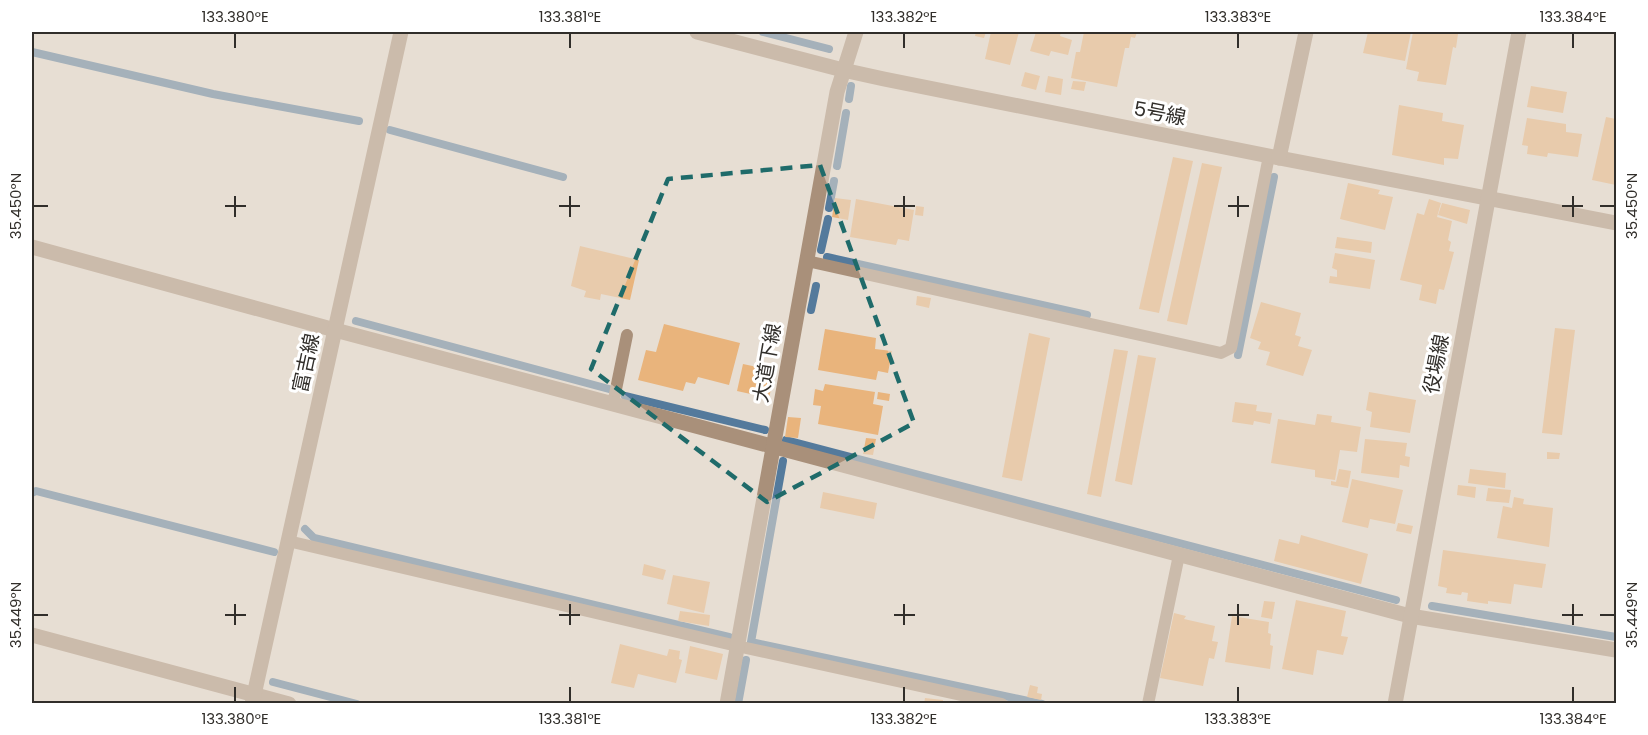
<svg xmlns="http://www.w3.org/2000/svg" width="1648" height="735" viewBox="0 0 1648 735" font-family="Poppins,'Noto Sans JP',sans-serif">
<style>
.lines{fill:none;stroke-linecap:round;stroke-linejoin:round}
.stream{stroke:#547a9c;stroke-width:8}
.building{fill:#e9b47c}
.service{stroke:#a9907a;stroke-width:12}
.minor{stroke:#a9907a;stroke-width:15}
.marked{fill:none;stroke:#1f6b6a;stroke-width:4.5;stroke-dasharray:12 8;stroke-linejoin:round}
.ticks{fill:none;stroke:#312e2a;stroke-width:2}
.labels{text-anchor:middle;stroke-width:6;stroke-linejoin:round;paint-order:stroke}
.street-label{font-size:20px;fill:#312e2a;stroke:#fff}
.neatline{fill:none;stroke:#312e2a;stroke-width:2}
.ticks-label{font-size:15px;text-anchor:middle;fill:#312e2a}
</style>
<rect width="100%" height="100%" fill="#e7ded3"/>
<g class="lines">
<g class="stream">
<path d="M763,32l66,17"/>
<path d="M32,52l181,42 146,27"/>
<path d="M849,99l2,-13"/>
<path d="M390,130l173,47"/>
<path d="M837,166l9,-53"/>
<path d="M829,208l5,-27"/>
<path d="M821,250l7,-31"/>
<path d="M827,257l260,58"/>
<path d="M811,310l5,-24"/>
<path d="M356,321l253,68"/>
<path d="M1238,355l36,-178"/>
<path d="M625,396l140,34"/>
<path d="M786,440l610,160"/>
<path d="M783,461l-32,181 291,62"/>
<path d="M32,493l4,-2 238,61"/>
<path d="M305,529l9,9 415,99"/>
<path d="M1432,606l184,31"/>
<path d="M273,682l84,22"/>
<path d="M738,704l8,-44"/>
</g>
</g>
<g class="building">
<path d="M976,32h10l-2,6 -9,-2z"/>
<path d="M991,32h28l-9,33 -25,-6z"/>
<path d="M1036,32h25l-1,4 12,4 -4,15 -17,-4 -2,5 -19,-5z"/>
<path d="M1084,32h53l-2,6 -4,-1 -2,11h-4l-8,39 -46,-9 5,-26h4z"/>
<path d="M1368,32h43l-6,29 -42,-8z"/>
<path d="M1413,32h38l7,2 -2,14 -3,-1 -7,38 -29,-4 2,-9 -13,-3z"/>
<path d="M1025,72l15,4 -4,14 -15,-4z"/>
<path d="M1048,76l15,3 -2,16 -16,-3z"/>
<path d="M1073,81l13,1 -2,9 -13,-2z"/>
<path d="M1531,86l36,6 -4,21 -36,-6z"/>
<path d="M1399,105l44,8 -1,8 22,4 -6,34 -14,-1v7l-52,-10z"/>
<path d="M1606,117l10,2v66l-24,-5z"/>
<path d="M1527,118l39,6v8l16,2 -4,23 -30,-4 -1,4 -20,-3 1,-8 -6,-1z"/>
<path d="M1173,157l20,4 -34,152 -20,-4z"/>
<path d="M1202,163l20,4 -35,158 -20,-4z"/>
<path d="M1348,183l32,7 -2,4 15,3 -8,33 -45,-11z"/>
<path d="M835,198l16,2 -3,20 -16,-3z"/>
<path d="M856,199l58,11 -5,31 -11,-2 -2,6 -46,-8z"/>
<path d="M1429,199l12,4 -4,14 15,4 -4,19 3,2 -2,9 5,1 -10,38 -5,-1 -3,15 -17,-4 3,-15 -22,-5 17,-67 7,2z"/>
<path d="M1442,203l28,7 -3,14 -29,-9z"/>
<path d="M916,206l8,1 -1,9 -8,-1z"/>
<path d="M1337,237l35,5 -1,11 -36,-5z"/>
<path d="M580,246l59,14 -9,40 -29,-6 -1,6 -16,-3 2,-6 -15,-5z"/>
<path d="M1335,253l40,7 -5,29 -41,-6 1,-7 7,1v-7l-5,-2z"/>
<path d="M917,296l14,2 -2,10 -13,-3z"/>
<path d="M1261,302l40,11 -6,22 6,2 -3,9 14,4 -9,26 -37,-11 4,-13 -12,-3 3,-7 -11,-4z"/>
<path d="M664,324l76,19 -11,42 -31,-8 -3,7 -9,-2 -3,9 -45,-11 8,-30 10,2z"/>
<path d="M1555,328l20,2 -13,105 -20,-2z"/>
<path d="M825,329l51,9 -1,11 17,2 -4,22 -10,-2 -2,9 -58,-10z"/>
<path d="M1029,333l21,5 -28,143 -20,-4z"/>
<path d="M1114,349l14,2 -27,146 -14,-3z"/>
<path d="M1138,355l18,3 -24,127 -17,-4z"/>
<path d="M743,364l32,7 -6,27 -32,-7z"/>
<path d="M825,384l50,8 -2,12 10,2 -5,29 -60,-11 3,-18 -8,-1 2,-16 8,2z"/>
<path d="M878,392l12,2 -1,7 -12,-2z"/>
<path d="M1369,392l47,8 -6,33 -40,-6 2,-15 -6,-2z"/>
<path d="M1235,402l22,3 -1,6 16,2 -2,11 -16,-3 -1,4 -21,-3z"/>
<path d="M1317,414l15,2 -1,6 30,5 -4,25 -17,-2 -5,30 -20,-3v-7l-44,-7 7,-44 37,6z"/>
<path d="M788,417l13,1 -3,20 -13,-1z"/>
<path d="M866,438l10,1 -3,16 -10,-1z"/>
<path d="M1365,439l42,4 -2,13 5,1 -1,10 -9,-2 -1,13 -38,-5z"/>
<path d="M1547,452l13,1 -1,6h-12z"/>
<path d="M1339,469l12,2 -3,17 -17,-3v-4l5,1z"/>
<path d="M1470,469l36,4 -1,15 -37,-5z"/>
<path d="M1352,479l51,11 -8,34 -25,-5 -2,9 -26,-6z"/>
<path d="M1458,485l18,2 -1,11 -18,-3z"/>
<path d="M1488,488l23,2 -2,13 -23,-2z"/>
<path d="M823,492l54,11 -3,16 -54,-11z"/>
<path d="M1514,497l10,2 -1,5 30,4 -4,39 -52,-9 6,-32 9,2z"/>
<path d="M1398,523l15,3 -2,8 -15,-3z"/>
<path d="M1301,535l67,19 -7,30 -87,-23 5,-22 20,5z"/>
<path d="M1443,550l103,14 -4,24 -28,-4 -3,20 -23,-3v3l-21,-3 1,-8 -6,-1 -1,3 -15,-2 1,-5 -9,-2z"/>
<path d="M644,564l22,6 -3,10 -21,-5z"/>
<path d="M673,575l37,7 -6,31 -37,-9z"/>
<path d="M1296,600l50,11 -5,25 7,1 -5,18 -26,-5 -4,25 -31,-6z"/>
<path d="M1264,601l11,1 -3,17 -11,-2z"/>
<path d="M680,611l30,4 -1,11 -31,-5z"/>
<path d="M1174,613l12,3 -2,3 31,7 -3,15 6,1 -4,17 -5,-1 -6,28 -43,-8z"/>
<path d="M1232,616l37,6 -1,11 3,1 -1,11 3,1 -3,23 -45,-7z"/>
<path d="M620,644l47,12 2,-7 11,2 -1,8 3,1 -6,23 -38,-9 -4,14 -23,-5z"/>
<path d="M690,646l33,8 -6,26 -32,-7z"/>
<path d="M1030,685l8,2 -1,6 5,1 -1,6 -14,-3z"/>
<path d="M925,698l18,2v4h-19z"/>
</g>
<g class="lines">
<g class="service">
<path d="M807,261l414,92 10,-5 38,-192"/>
<path d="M613,404l14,-69"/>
<path d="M288,541l449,105 265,58"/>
<path d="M1148,704l31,-149"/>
</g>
<g class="minor">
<path d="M697,32l146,38 41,9 385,77 347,67"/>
<path d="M1279,158l27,-126"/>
<path d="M32,247l303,83 1075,286 206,34"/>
<path d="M32,635l257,69"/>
<path d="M252,704l149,-672"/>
<path d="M727,704l110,-612 19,-60"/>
<path d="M1395,704l124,-672"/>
</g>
</g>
<path d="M0 0H1648V735H0ZM820,165l94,258 -147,79 -176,-133 77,-190z" fill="#e7ded3" fill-opacity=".55" fill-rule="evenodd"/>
<path class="marked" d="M820,165l94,258 -147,79 -176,-133 77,-190z"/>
<path class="ticks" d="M235,33v15M570,33v15M904,33v15M1238,33v15M1573,33v15M235,196v21M570,196v21M904,196v21M1238,196v21M1573,196v21M33,206h15M225,206h21M559,206h21M894,206h21M1228,206h21M1562,206h21M1600,206h15M235,604v21M570,604v21M904,604v21M1238,604v21M1573,604v21M33,615h15M225,615h21M559,615h21M894,615h21M1228,615h21M1562,615h21M1600,615h15M235,687v15M570,687v15M904,687v15M1238,687v15M1573,687v15"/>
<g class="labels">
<g class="street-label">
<text transform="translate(1160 113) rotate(11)" y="7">5号線</text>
<text transform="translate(306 363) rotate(-78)" y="7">富吉線</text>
<text transform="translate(767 363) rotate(-80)" y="7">大道下線</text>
<text transform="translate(1436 364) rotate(-79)" y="7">役場線</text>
</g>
</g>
<rect width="1648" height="735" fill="none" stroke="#ffffff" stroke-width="66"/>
<rect x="33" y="33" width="1582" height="669" class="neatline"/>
<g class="ticks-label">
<text x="235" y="22">133.380°E</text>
<text x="570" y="22">133.381°E</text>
<text x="904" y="22">133.382°E</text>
<text x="1238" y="22">133.383°E</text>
<text x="1573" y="22">133.384°E</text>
<text transform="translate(16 206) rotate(-90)" y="5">35.450°N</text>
<text transform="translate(1632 206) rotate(-90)" y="5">35.450°N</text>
<text transform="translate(16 615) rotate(-90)" y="5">35.449°N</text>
<text transform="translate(1632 615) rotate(-90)" y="5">35.449°N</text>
<text x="235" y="724">133.380°E</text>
<text x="570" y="724">133.381°E</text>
<text x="904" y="724">133.382°E</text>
<text x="1238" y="724">133.383°E</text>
<text x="1573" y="724">133.384°E</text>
</g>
</svg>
